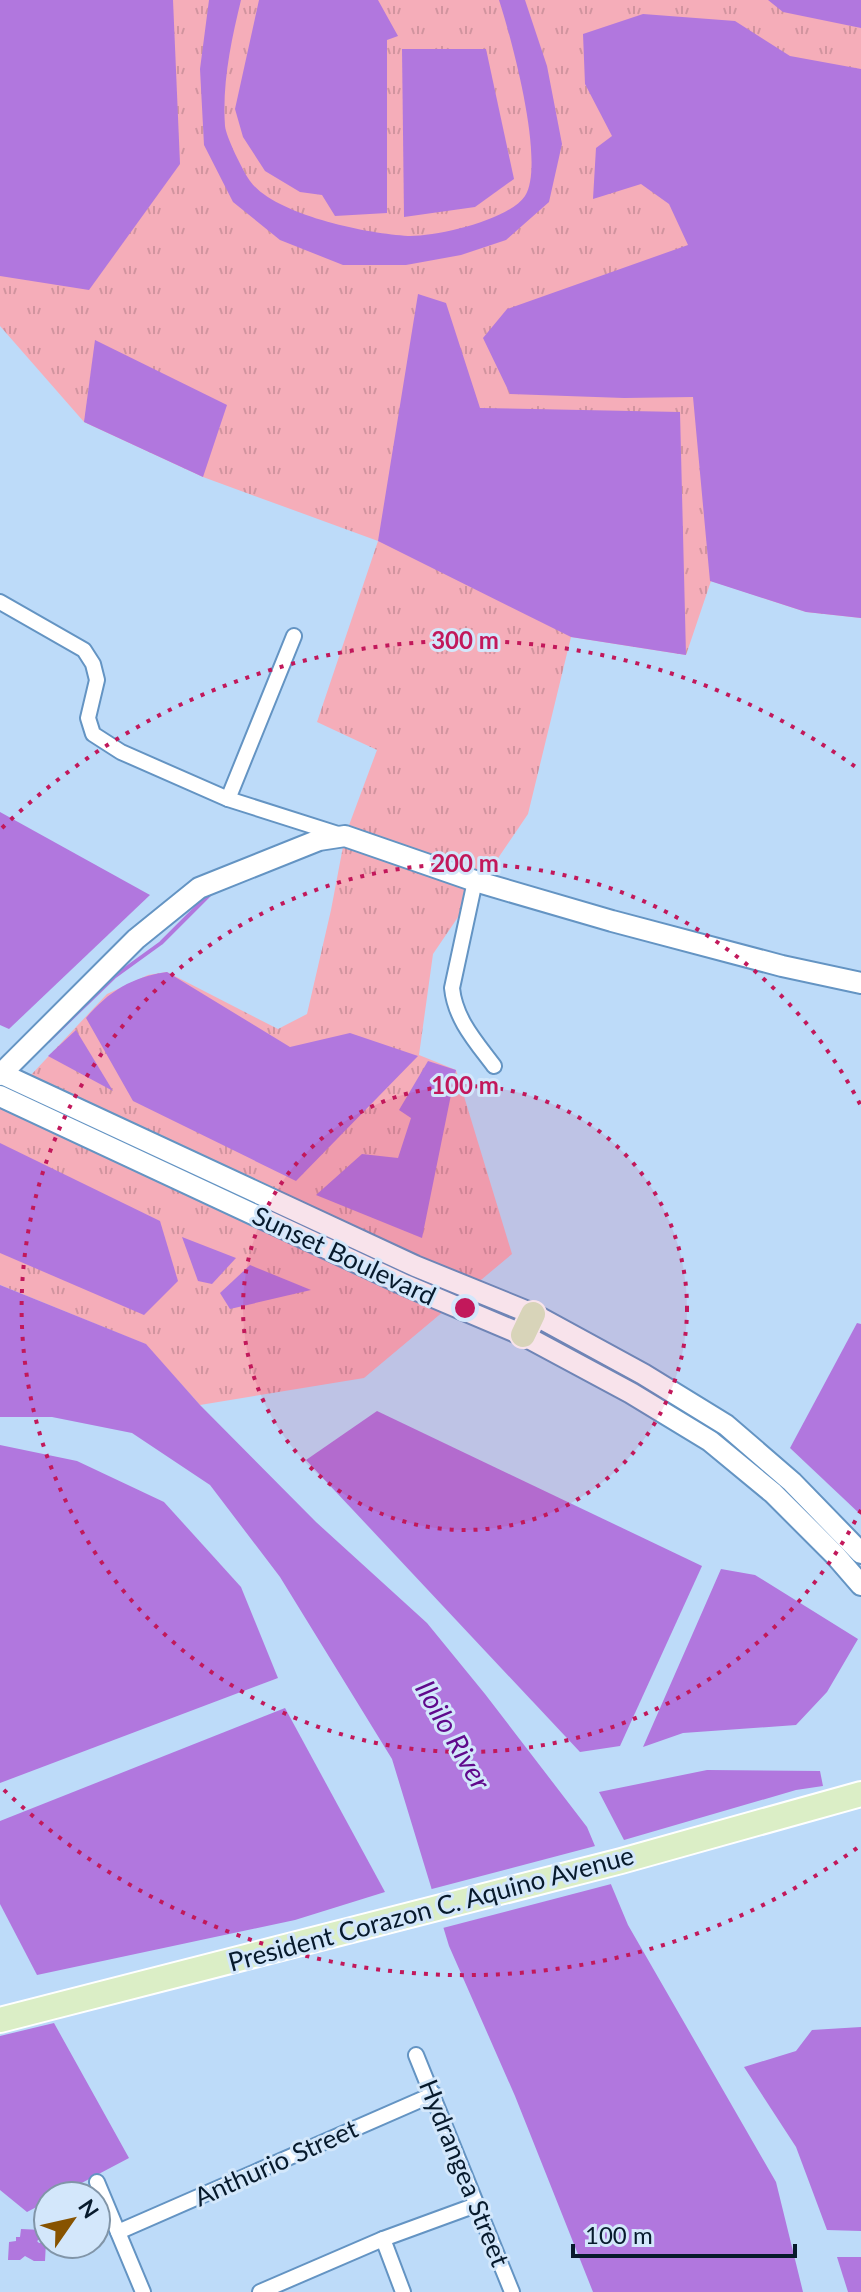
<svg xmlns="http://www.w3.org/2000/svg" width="861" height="2292" viewBox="0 0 861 2292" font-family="Lato,sans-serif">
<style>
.grass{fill:url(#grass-tufts)}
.water{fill:#b177de}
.pier{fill:#bddbf9}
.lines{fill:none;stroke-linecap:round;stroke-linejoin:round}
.stream{stroke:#b177de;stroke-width:4}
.street-casing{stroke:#6494c3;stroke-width:18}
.secondary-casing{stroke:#6494c3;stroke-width:24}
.primary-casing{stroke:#fff;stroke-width:28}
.street{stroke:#fff;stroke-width:14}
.secondary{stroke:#fff;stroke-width:20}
.primary{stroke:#dbeec6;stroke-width:24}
.ring{fill:none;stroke:#c2185b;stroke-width:4;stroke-dasharray:4 8}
.labels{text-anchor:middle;stroke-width:6;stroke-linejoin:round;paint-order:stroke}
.street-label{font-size:26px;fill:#071a2c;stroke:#d3e7fb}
.water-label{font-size:28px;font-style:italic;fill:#600a8c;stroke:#d3e7fb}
.centre{fill:#c2185b;stroke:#d3e7fb;stroke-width:4}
.ring-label{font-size:24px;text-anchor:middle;font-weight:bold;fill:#c2185b;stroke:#d3e7fb;stroke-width:6;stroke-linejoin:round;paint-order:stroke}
</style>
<defs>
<pattern id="grass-tufts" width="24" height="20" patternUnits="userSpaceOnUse" patternTransform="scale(2)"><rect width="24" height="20" fill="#f5adb9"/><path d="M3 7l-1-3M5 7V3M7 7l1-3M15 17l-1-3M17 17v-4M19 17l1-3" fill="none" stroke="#d1949f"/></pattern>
</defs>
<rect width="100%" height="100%" fill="#bddbf9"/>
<path class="grass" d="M0,0h861v618l-55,-6 -95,-31 -25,74 -115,-18 -43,177 -95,140 -14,101 37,15 56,184 -148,124 -164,27 -55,-61 -145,-59v-177l107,-114 41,-19 19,-3 111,57 29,-15 24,-104 14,-74 32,-86 -60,-28 61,-181 -175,-64 -119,-55 -84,-96z"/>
<g class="water">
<path d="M0,0h173l7,164 -91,126 -89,-14z"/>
<path d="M209,0h32c-10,41 -19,84 -16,126 1,11 18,45 25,55 24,34 118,53 158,55 28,1 101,-16 117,-40 21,-33 -14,-159 -26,-196h26l22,66 15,78 -13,58 -43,38 -45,15 -55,10h-63l-63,-25 -47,-38 -29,-57 -4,-76z"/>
<path d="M259,0h119l20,36 -11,4v173l-52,3 -13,-21 -22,-3 -35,-21 -22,-34 -8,-28z"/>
<path d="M768,0h93v28l-78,-16z"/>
<path d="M643,14l92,7 55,35 71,13v549l-55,-6 -96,-31 -17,-184 -69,1 -114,-4 -27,-56 24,-29 181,-64 -19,-41 -28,-20 -48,15 3,-51 16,-12 -27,-52 -2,-50z"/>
<path d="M402,49h84l28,130 -39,28 -71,10z"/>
<path d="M418,294l28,9 34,105 200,4 6,243 -115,-18 -193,-96z"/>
<path d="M95,340l132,65 -24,72 -119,-55z"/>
<path d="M0,812l150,83 -141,134 -9,-4z"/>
<path d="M167,972l123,75 60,-14 68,23 -122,125 -163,-80 -47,-83c23,-27 46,-41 81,-46z"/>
<path d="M76,1030l37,61 -65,-35z"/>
<path d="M428,1061l28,9 -34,168 -106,-43 46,-41 36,4 13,-40 -12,-8z"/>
<path d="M0,1143l160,78 18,60 -34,34 -144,-62z"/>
<path d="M182,1237l54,21 -24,26 -14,-3z"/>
<path d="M250,1265l61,25 -81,19 -10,-16z"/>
<path d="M0,1285l146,59 54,61 116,117 111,101 58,71 102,133 41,98 148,257 27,110h-210l-78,-196 -66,-150 -57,-187 -112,-182 -70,-92 -78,-52 -80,-16h-52z"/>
<path d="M857,1323l4,1v191l-71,-67z"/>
<path d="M377,1411l325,155 -82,180 -40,6 -274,-292z"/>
<path d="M0,1445l77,16 87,41 77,85 37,91 -278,105z"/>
<path d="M721,1569l34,6 103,64 -31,53 -31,33 -113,8 -40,14z"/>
<path d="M285,1708l100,184 -90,28 -258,55 -37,-71v-83z"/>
<path d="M707,1770l113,1 3,15 -27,4 -172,50 -25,-48z"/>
<path d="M54,2023l75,135 -72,38h-9v5l-21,11 -27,-22v-154z"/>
<path d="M861,2027v204l-34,-1 -31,-83 -52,-80 52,-16 16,-21z"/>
<path d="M21,2229l21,1 -1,8 -4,3 2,2 7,-1 -1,19h-11l-9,-5 -5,4h-12l1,-18 7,-1v-4h4z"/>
<path d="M837,2257h24v35h-13z"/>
</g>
<path class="pier" d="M599,1845l16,38 -176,46 -11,-39z"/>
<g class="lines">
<path class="stream" d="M48,1041l66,-64 47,-34 48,-48"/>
<g class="street-casing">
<g id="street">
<path d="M0,602l84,48 9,14 4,16 -9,38 5,16 28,18 107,47 113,36"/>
<path d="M228,799l66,-163"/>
<path d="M475,881l-23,107c3,31 24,54 42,78"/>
<path d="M416,2055l96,237"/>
<path d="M97,2182l46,110"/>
<path d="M118,2232l316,-138"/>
<path d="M383,2239l20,53"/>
<path d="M260,2292l123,-53 93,-34"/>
</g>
</g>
<g class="secondary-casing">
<g id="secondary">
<path d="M0,1073l415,193 118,48 110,60 83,51 66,57 69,71"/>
<path d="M0,1075l136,-136 63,-51 120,-48 26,-4 130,45 137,40 170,45 79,17"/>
<path d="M0,1096l405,189 118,50 108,58 79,48 63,52 62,62 26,30"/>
</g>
</g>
<g class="primary-casing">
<g id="primary">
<path d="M523,1335l10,-21"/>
<path d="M0,2020l621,-159 240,-67"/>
</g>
</g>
<use href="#street" class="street"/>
<use href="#secondary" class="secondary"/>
<use href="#primary" class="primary"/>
</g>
<circle cx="465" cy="1308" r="222" fill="#c2185b" fill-opacity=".12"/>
<g class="ring">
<circle cx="465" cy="1308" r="222"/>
<path d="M861 1510A444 444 0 1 1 861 1106"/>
<path d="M857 1848A667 667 0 0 1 2 1788M2 828A667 667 0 0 1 857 768"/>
</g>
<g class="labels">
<g class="street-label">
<text transform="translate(344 1256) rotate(25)" y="9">Sunset Boulevard</text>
<text transform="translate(431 1909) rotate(-15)" y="9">President Corazon C. Aquino Avenue</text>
<text transform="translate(276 2163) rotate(-24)" y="9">Anthurio Street</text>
<text transform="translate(464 2173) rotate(68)" y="9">Hydrangea Street</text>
</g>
<g class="water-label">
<text transform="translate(453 1735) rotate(60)" y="10">Iloilo River</text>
</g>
</g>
<circle cx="465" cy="1308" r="12" class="centre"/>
<g class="ring-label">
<text x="465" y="649">300 m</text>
<text x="465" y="872">200 m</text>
<text x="465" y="1094">100 m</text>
</g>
<g transform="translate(72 2220) rotate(56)"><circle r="38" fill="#d3e7fb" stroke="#8195a8" stroke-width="2"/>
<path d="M0-6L14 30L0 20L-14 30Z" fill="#875300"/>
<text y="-12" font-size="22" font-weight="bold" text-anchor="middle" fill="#071a2c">N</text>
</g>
<path d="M573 2244v12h222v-12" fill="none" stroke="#071a2c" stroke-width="4"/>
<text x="585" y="2244" font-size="24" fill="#071a2c" stroke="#d3e7fb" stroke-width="6" paint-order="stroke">100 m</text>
</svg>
